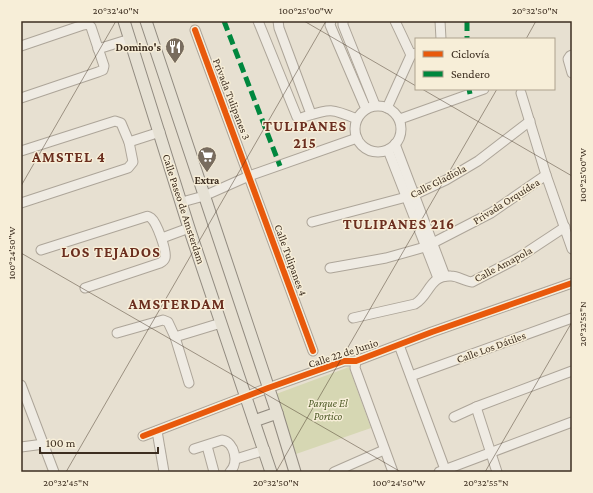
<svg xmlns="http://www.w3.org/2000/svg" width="593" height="493" viewBox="0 0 593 493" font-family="'Crimson Pro',serif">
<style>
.green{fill:#d6d7b3}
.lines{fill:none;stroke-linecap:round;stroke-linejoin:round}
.minor-casing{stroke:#ada599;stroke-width:11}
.major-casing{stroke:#928b80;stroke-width:13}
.minor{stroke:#efebe3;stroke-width:9}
.major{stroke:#e6e1d4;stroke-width:11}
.quiet{stroke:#00873e;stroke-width:5;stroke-dasharray:10 5;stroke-linecap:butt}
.cycleway-casing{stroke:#f7eed8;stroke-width:8}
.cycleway{stroke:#e8590c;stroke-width:6}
.ticks{fill:none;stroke:#3d2e20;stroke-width:1;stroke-opacity:0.45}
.labels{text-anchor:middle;stroke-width:3;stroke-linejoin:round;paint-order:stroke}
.poi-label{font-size:11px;font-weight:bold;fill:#3d2e20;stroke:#f7eed8;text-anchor:end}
.street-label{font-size:11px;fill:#3d2e20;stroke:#f7eed8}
.park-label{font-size:11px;font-style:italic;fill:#4d5a26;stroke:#f7eed8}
.district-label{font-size:15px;font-weight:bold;letter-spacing:1px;fill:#6b2e1e;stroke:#f7eed8}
.neatline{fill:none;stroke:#3d2e20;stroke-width:1.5}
.ticks-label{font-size:10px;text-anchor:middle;fill:#3d2e20}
</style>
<rect width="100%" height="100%" fill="#e7e0d1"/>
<path class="green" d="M349,367l22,61 -75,26 -20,-60z"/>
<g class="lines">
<g class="minor-casing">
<g id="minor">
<path d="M258,21l39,96 4,1c28,-9 28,-11 56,1"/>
<path d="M278,21l1,7 32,86"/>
<path d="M331,21l-1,4 36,84"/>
<path d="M343,21v4l32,80"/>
<path d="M395,21l16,34"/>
<path d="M440,21l1,18"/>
<path d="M195,30l118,321"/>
<path d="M21,46l62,-21 5,-1 3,3 13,39 -1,4 -5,2 -77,26"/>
<path d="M98,49l32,-10"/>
<path d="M572,55l-2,1 -2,3 4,14"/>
<path d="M521,93l25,82 26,74"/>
<circle cx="378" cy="129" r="23"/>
<path d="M387,108l24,-53 5,-2"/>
<path d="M400,119l84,-30"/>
<path d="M129,142l31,-10"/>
<path d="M395,144l50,132"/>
<path d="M388,150l50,128"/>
<path d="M21,151l94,-30 6,2 8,19 4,20 -5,6 -107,35"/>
<path d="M182,202l22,-6 45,-20 108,-38"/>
<path d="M312,222l102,-27 32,-15 32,-19 52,-40"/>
<path d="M162,238l27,-10"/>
<path d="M41,250l104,-33c3,-1 3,-1 6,1 6,5 16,33 14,40 -1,3 -3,4 -5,5l-75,25"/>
<path d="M330,268l56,-10 39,-11 66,-34 55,-38"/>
<path d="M353,318l62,-14c15,-9 14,-29 36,-28 7,0 13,5 21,6l46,-24 47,-31"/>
<path d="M117,333l46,-13 5,2 7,15 46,-14"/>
<path d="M175,337l14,46"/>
<path d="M399,345l47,127"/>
<path d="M356,361l-1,7 38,104"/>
<path d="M411,376l161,-58"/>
<path d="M21,385l33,87"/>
<path d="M476,407l21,65"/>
<path d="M454,417l22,-10 96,-36"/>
<path d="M157,431l7,41"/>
<path d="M143,436l125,-48 76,-27h12l76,-29 140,-49"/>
<path d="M207,446l7,26"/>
<path d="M21,447l23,-3"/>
<path d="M194,449l28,-9c13,2 17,23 8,32"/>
<path d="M236,459l29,-9"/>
<path d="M334,472l50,-22"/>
<path d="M439,472l133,-50"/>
</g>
</g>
<g class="major-casing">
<g id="major">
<path d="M124,21l65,207 82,244"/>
<path d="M146,21l131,392 18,59"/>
<path d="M254,421l23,-8"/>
</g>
</g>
<use href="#minor" class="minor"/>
<use href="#major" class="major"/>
<g class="quiet">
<path d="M224,21l56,145"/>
<path d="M467,21v18"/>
<path d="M469,89l1,5"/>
</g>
<g class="cycleway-casing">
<g id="cycleway">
<path d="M195,30l118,321"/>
<path d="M143,436l125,-48 76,-27h12l76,-29 140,-49"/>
</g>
</g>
<use href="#cycleway" class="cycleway"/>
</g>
<path class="ticks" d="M304,21l112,65M526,39l10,-18M422,89l150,87M21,186l95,-165M21,253l380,219M66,472l260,-451M276,472l221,-383M485,472l87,-150"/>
<defs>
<g id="restaurant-pin" transform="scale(1)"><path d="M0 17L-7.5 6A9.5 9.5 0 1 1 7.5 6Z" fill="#786c5e" stroke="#f7eed8"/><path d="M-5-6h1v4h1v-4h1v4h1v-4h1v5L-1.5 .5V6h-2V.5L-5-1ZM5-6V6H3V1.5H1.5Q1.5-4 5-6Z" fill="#fff"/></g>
<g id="supermarket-pin" transform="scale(1)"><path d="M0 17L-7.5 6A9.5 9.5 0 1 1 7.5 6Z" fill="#786c5e" stroke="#f7eed8"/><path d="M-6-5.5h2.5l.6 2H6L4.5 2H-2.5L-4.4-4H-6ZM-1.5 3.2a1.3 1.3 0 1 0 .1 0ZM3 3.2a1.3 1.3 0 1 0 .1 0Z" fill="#fff"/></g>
</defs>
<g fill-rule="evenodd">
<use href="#restaurant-pin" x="175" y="47"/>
<use href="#supermarket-pin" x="207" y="156"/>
</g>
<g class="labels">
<g class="poi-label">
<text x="161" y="51">Domino's</text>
<text x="207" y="184" text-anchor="middle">Extra</text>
</g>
<g class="street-label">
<text transform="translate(232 99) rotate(69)" y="4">Privada Tulipanes 3</text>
<text transform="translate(438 181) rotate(-27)" y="4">Calle Gladiola</text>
<text transform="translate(506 201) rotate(-32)" y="4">Privada Orquídea</text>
<text transform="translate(184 209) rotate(72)" y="4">Calle Paseo de Amsterdam</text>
<text transform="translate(291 260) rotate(70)" y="4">Calle Tulipanes 4</text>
<text transform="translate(503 264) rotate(-28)" y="4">Calle Amapola</text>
<text transform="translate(491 347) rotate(-20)" y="4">Calle Los Dátiles</text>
<text transform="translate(343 353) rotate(-18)" y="4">Calle 22 de Junio</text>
</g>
<g class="park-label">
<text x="328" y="407">Parque El<tspan x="328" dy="13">Portico</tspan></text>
</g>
<g class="district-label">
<text x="305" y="131">TULIPANES<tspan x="305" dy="17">215</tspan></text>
<text x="69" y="162">AMSTEL 4</text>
<text x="399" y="229">TULIPANES 216</text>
<text x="111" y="257">LOS TEJADOS</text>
<text x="177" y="309">AMSTERDAM</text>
</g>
</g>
<rect width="593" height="493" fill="none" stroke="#f7eed8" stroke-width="44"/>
<rect x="415" y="38" width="140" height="52" fill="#f7eed8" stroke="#ada18e"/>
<rect x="423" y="51" width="20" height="6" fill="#e8590c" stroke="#ada18e"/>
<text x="451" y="58" font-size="12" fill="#3d2e20">Ciclovía</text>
<rect x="423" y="71" width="20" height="6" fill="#00873e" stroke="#ada18e"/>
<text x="451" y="78" font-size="12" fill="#3d2e20">Sendero</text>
<path d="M40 447v6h118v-6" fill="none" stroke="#3d2e20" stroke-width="2"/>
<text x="46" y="447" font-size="12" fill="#3d2e20" stroke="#f7eed8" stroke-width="3" paint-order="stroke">100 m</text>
<rect x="22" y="22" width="549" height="449" class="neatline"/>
<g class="ticks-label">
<text x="116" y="14">20°32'40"N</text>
<text x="306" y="14">100°25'00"W</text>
<text x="535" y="14">20°32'50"N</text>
<text transform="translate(582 175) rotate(-90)" y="4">100°25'00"W</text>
<text transform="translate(11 253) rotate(-90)" y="4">100°24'50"W</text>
<text transform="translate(582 324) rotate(-90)" y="4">20°32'55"N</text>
<text x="66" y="486">20°32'45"N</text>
<text x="276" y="486">20°32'50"N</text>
<text x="399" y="486">100°24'50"W</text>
<text x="486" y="486">20°32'55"N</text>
</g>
</svg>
